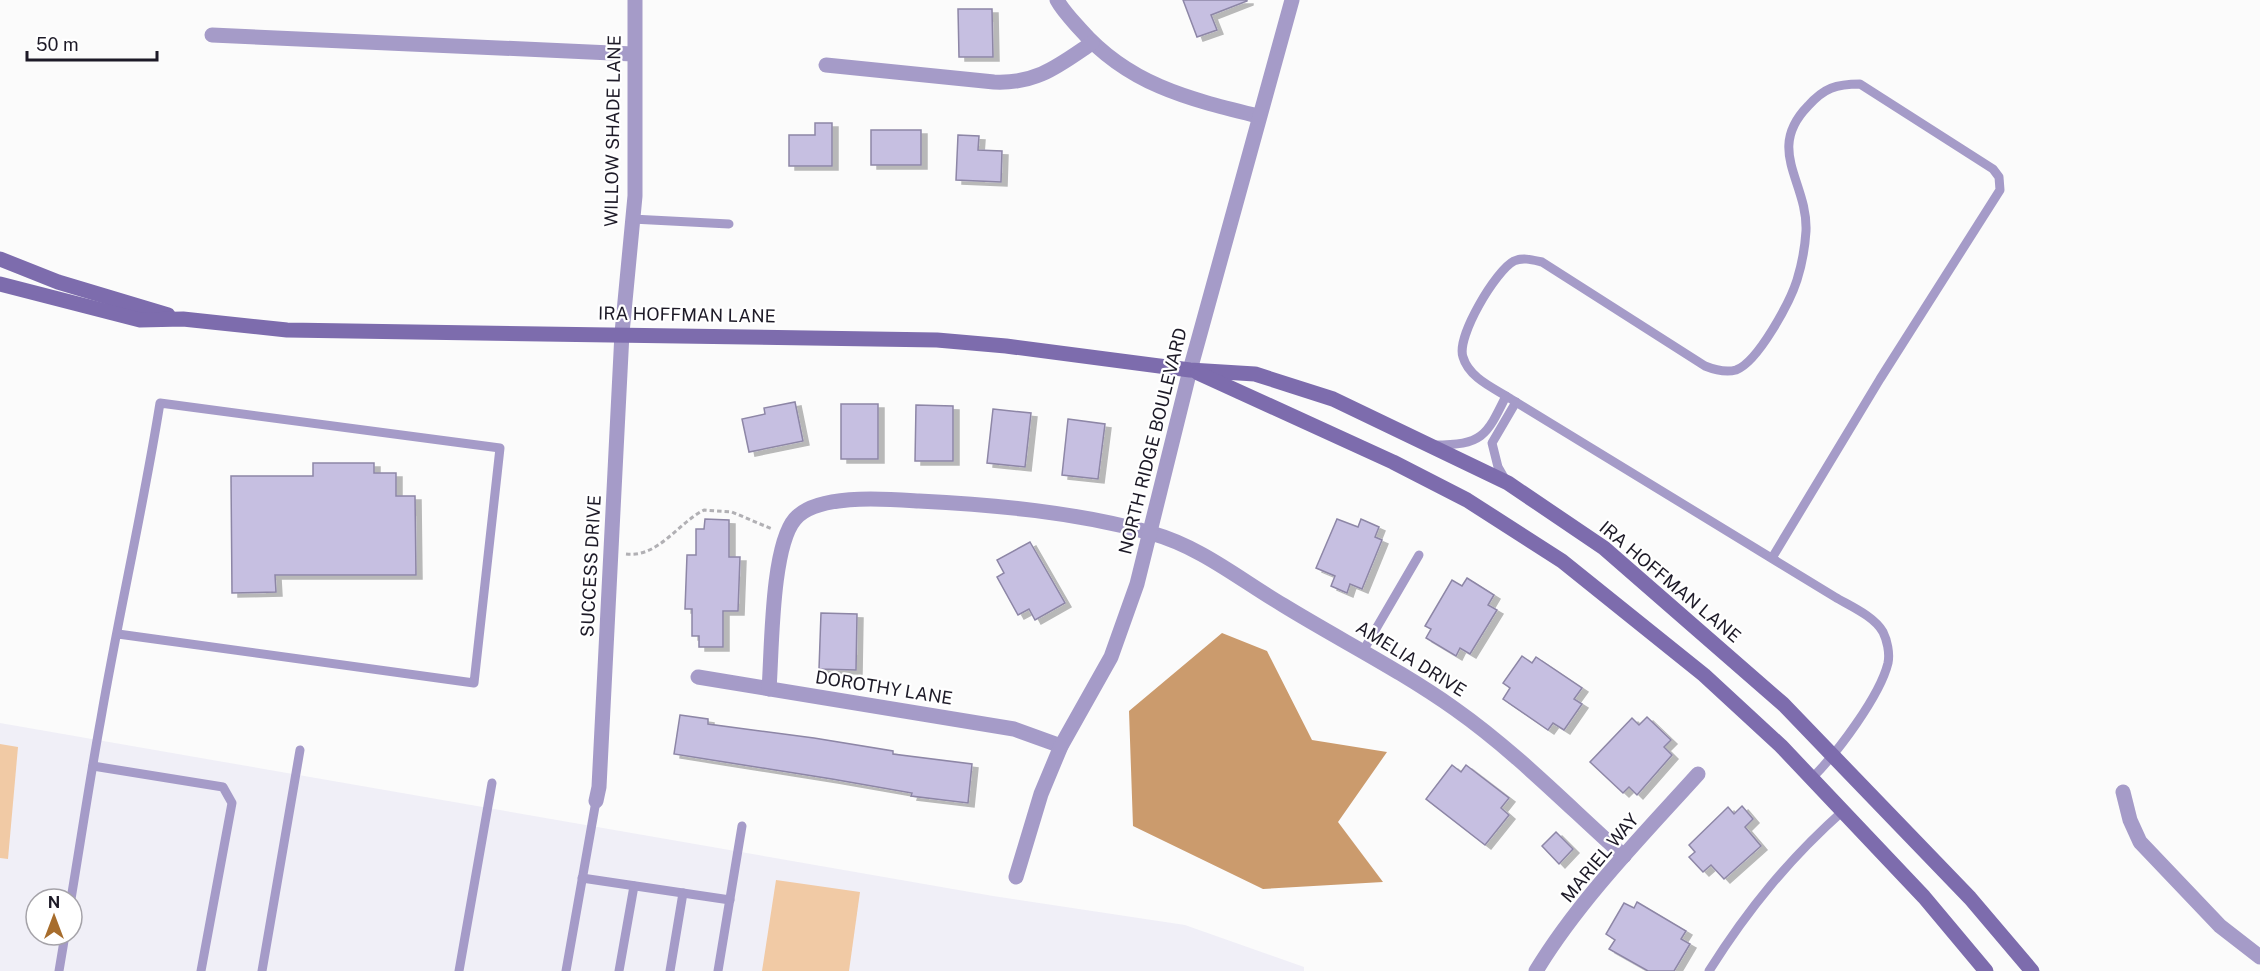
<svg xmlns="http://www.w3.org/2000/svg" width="2260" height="971" viewBox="0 0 2260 971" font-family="'Public Sans',sans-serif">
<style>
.built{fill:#f0eff7;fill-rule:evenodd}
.green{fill:#f1caa5}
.water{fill:#cb9b6d}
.building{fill:#c6bfe1;stroke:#8d86a6;stroke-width:1.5;filter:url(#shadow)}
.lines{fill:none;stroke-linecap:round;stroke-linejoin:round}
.path{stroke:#b1b0b4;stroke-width:3;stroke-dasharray:4.5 3;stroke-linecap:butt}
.lane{stroke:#a59bc8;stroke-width:9}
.street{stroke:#a59bc8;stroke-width:15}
.secondary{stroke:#7d6cad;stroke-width:15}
.labels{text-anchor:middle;stroke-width:4.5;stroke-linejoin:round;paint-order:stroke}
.street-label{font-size:18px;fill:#1d1a27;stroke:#fff}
</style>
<defs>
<filter id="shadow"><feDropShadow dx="6" dy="4" stdDeviation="0" flood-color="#0004"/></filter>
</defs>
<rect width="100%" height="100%" fill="#fbfbfb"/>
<path class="built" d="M0,723l993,173 192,29 119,42v4h-1304zM36,899h36v36h-36z"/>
<g class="green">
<path d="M0,744l18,3 -10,112 -8,-1z"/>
<path d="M776,880l84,12 -11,79h-87z"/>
</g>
<path class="water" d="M1222,633l45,18 45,89 75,12 -49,70 45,60 -120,7 -130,-63 -4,-115z"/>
<g class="building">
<path d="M1183,0h64v1l-36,14 6,15 -20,7z"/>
<path d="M958,9h34l1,48h-34z"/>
<path d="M815,123h17v43h-43v-31h26z"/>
<rect x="871" y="130" width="50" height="35"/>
<path d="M958,135l21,1 -1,14 24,1 -1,31 -45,-2z"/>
<path d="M795,402l8,39 -54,11 -7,-33 23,-5 -1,-6z"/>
<rect x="841" y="404" width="37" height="55"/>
<path d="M916,405l37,1v55h-38z"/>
<path d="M993,409l38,4 -6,54 -38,-4z"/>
<path d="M1068,419l37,5 -7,55 -36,-4z"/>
<path d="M313,463h61v10h22v23h19l1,79h-141l1,17 -44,1 -1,-117h82z"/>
<path d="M705,519l24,1v37h11l-2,54h-15v36h-24v-11h-7v-27h-7l2,-54h9v-26h8z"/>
<path d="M1337,519l21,8 3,-8 18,8 -4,10 7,3 -20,49 -12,-5 -3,9 -16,-7 4,-10 -19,-8z"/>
<path d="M1030,542l35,61 -30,17 -6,-11 -11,6 -21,-38 7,-4 -7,-13z"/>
<path d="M1467,578l27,17 -6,10 9,5 -27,44 -10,-6 -4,8 -30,-18 5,-9 -6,-3 27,-46 10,6z"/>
<path d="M821,613l36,1 -1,56 -37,-1z"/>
<path d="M1522,656l10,7 4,-6 46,31 -8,11 8,5 -18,26 -11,-7 -5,7 -45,-31 7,-11 -7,-5z"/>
<path d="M680,715l28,4v5l106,14 79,13v3l79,10 -4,39 -57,-7 1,-3 -80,-14 -158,-25z"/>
<path d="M1647,717l24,23 -7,7 8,8 -35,40 -8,-8 -6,6 -33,-31 42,-44 7,7z"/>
<path d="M1452,765l9,7 5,-7 43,33 -8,10 8,7 -24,30 -59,-46z"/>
<path d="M1742,806l11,13 -8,8 16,19 -37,33 -13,-14 -8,7 -14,-15 6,-5 -6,-7 39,-38 6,7z"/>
<path d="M1556,832l17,17 -14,15 -17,-18z"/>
<path d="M1637,902l49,29 -5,8 9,5 -16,27h-26l-39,-22 6,-9 -9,-6 18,-31 10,5z"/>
</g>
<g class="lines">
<path class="path" d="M626,554c32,4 52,-31 78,-44l28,2 40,17"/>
<g class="lane">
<path d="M632,219l97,5"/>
<path d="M1434,445c48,0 52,-8 72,-49"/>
<path d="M1506,481l-8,-14 -6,-24 24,-41"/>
<path d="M1772,558l108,-179 120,-189 -1,-13 -6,-8 -133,-85c-24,0 -36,4 -52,22 -43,44 0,76 -2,125 -1,16 -4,33 -9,49 -7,22 -39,82 -61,90 -11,3 -21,0 -31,-4l-163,-104c-9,-2 -19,-5 -28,-1 -18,9 -58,76 -51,96 6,21 31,31 48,42l324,198c15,9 39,19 48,35 4,8 7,21 5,31 -8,33 -51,90 -75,114"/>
<path d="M1363,651l56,-96"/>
<path d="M93,766l130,21 9,16 -31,168"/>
<path d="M582,878l148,22"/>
<path d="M71,899c10,-60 19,-121 30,-181 18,-105 42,-209 59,-315l340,45 -26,235 -356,-49"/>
<path d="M59,971l6,-36"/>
<path d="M262,971l38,-221"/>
<path d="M459,971l33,-188"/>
<path d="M566,971l30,-170"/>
<path d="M619,971l15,-85"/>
<path d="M670,971l13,-78"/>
<path d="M718,971l24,-145"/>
<path d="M1709,971c39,-62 80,-112 135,-161"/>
</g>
<g class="street">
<path d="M1057,0c6,11 15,20 23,29 49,56 109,70 178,87"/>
<path d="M212,35l421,19"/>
<path d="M826,65l168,17c43,2 64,-16 98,-39"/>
<path d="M698,677l316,52 47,17"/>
<path d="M769,689c3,-38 2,-142 26,-170 22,-26 92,-20 124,-18 77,4 157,11 232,32 50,14 88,46 132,72 57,35 117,65 172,104 61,43 114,98 169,147"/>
<path d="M2123,792l7,28 10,22 80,84 40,31"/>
<path d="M596,801l3,-14 23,-454 13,-137v-196"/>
<path d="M1016,877l25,-83 20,-48 50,-89 26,-73 53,-214 102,-370"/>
<path d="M1536,971c43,-71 107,-136 162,-197"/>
</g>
<g class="secondary">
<path d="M0,259l58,23 110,33"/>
<path d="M0,284l140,36 43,-1 104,11 650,10 69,6 184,24 65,4 78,25 175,84 96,65 179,156 187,194 62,73"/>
<path d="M1198,373l195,89 74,38 95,61 142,114 77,71 143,151 62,74"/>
</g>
</g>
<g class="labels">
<g class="street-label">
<text transform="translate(613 131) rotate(-89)" y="6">WILLOW SHADE LANE</text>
<text transform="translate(687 315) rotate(1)" y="6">IRA HOFFMAN LANE</text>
<text transform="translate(1153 441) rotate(-76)" y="6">NORTH RIDGE BOULEVARD</text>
<text transform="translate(591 566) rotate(-87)" y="6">SUCCESS DRIVE</text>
<text transform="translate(1670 582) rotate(40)" y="6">IRA HOFFMAN LANE</text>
<text transform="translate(1411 659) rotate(32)" y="6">AMELIA DRIVE</text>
<text transform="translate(884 688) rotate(9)" y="6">DOROTHY LANE</text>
<text transform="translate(1600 858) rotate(-50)" y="6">MARIEL WAY</text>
</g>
</g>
<g transform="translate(54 917)"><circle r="28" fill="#ffffff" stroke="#a5a3a9" stroke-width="1.5"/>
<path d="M0-4.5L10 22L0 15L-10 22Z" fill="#a76d2d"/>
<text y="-9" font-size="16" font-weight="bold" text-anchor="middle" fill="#1d1a27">N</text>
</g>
<path d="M27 51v9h130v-9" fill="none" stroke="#1d1a27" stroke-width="3"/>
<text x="36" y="51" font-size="18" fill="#1d1a27" stroke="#ffffff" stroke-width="4.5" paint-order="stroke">50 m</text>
</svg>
